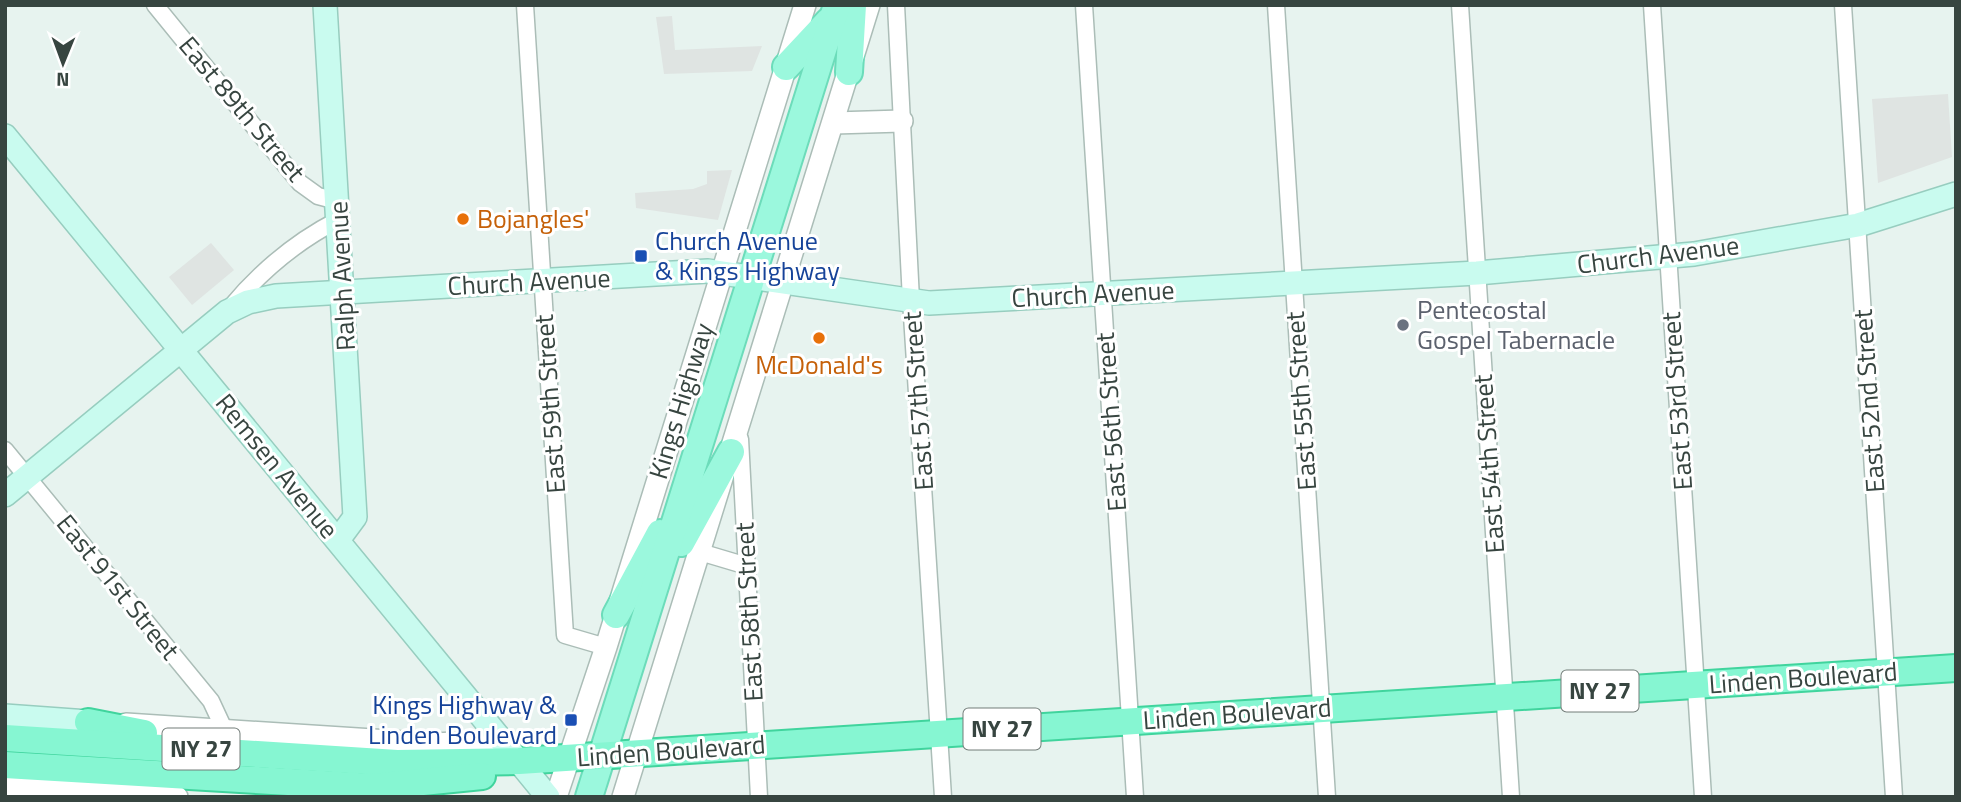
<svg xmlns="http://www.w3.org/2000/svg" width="1961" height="802" viewBox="0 0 1961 802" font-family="'Titillium Web',sans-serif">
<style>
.parking{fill:#dfe4e2}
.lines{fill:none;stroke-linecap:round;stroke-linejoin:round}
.minor-casing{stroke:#abbdb7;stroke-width:19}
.tertiary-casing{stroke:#abbdb7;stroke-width:24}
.secondary-casing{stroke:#97cdbf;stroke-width:26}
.primary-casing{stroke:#6cdcba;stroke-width:30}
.trunk-casing{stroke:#40d49d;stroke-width:30}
.minor{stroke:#fff;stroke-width:16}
.tertiary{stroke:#fff;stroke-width:21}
.secondary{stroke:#c9fbef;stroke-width:23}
.primary{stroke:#9bf8dd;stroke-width:26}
.trunk{stroke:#86f6d2;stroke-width:26}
.food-dot{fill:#e8710a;stroke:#fff;stroke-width:2.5}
.transit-dot{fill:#1a4fb4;stroke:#fff;stroke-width:2.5}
.worship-dot{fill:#6b7280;stroke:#fff;stroke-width:2.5}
.labels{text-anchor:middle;stroke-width:6;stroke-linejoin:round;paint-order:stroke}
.shield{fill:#fff;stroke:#737d79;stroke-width:2}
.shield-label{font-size:24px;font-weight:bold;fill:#374540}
.street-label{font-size:26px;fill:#374540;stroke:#fff}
.food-label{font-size:26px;fill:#c56008;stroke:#fff;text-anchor:start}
.transit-label{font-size:26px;fill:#164399;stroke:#fff;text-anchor:start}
.worship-label{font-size:26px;fill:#5b616d;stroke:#fff;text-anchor:start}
</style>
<rect width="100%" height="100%" fill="#e7f3ef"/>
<g class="parking">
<path d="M672,16l3,34 87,-4 -10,25 -88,3 -8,-57z"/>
<path d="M1948,94l4,63 -74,26 -6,-84z"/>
<path d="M732,170l-14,50 -82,-12 -1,-15 58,-4 14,-5v-13z"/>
<path d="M211,243l23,27 -42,35 -23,-28z"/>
</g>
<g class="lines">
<g class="minor-casing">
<g id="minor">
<path d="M155,5l145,178 18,13 19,5"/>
<path d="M525,5l40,630 41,12"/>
<path d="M896,5l15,295 32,497"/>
<path d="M1084,5l51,792"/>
<path d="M1276,5l51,792"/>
<path d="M1460,5l51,792"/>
<path d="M1652,5l51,792"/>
<path d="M1843,5l51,792"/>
<path d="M230,308c30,-36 67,-67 108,-88"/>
<path d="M740,439l19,358"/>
<path d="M5,450l206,251 13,28"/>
<path d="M700,552l47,14"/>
</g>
</g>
<g class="tertiary-casing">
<g id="tertiary">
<path d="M834,123l68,-2"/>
<path d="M126,724l309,20 36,-2 43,17"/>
<path d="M5,787l172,10"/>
<path d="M556,797l50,-150 199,-642"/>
<path d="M623,797l246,-792"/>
</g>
</g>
<g class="secondary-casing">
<g id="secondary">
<path d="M325,5l30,512 -17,23"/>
<path d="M5,136l543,661"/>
<path d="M5,495l222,-183 21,-10 28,-6 432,-25 221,32 548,-30 217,-19 164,-29 98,-31"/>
<path d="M5,716l83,6"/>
</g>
</g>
<g class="primary-casing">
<g id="primary">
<path d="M786,67l43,-46"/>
<path d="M849,72l4,-67"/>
<path d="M681,543l50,-91"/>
<path d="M616,615l44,-82"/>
<path d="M589,797l248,-792"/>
</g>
</g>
<g class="trunk-casing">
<g id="trunk">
<path d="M88,722l56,11"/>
<path d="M5,738l392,25 122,-2 1437,-93"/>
<path d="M5,765l368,22 109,-11"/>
</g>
</g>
<use href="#minor" class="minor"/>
<use href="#tertiary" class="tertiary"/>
<use href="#secondary" class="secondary"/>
<use href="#primary" class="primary"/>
<use href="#trunk" class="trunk"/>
</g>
<g class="food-dot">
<circle cx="463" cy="219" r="7"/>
<circle cx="819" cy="338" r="7"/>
</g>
<g class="transit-dot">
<rect x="634" y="249" width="14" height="14" rx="3.5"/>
<rect x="564" y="713" width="14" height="14" rx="3.5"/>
</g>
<circle class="worship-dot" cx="1403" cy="325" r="7"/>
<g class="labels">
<g class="shield">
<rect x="1561.5" y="670.5" width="77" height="41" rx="5"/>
<rect x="963.5" y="708.5" width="77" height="41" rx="5"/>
<rect x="162.5" y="728.5" width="77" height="41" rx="5"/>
</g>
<g class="shield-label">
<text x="1600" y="699">NY 27</text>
<text x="1002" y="737">NY 27</text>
<text x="201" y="757">NY 27</text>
</g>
<g class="street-label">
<text transform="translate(242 109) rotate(50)" y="9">East 89th Street</text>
<text transform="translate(1658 255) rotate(-7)" y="9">Church Avenue</text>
<text transform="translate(342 276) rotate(-93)" y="9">Ralph Avenue</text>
<text transform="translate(529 282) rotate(-3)" y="9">Church Avenue</text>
<text transform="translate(1093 294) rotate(-3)" y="9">Church Avenue</text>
<text transform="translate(681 401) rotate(-73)" y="9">Kings Highway</text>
<text transform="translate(918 401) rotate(-94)" y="9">East 57th Street</text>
<text transform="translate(1301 401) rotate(-94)" y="9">East 55th Street</text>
<text transform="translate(1677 401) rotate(-94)" y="9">East 53rd Street</text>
<text transform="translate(1869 401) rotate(-94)" y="9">East 52nd Street</text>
<text transform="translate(550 404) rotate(-94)" y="9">East 59th Street</text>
<text transform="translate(1111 422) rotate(-94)" y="9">East 56th Street</text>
<text transform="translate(1489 464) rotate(-94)" y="9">East 54th Street</text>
<text transform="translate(277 466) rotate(51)" y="9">Remsen Avenue</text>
<text transform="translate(118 587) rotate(51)" y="9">East 91st Street</text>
<text transform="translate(749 612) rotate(-93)" y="9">East 58th Street</text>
<text transform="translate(1803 678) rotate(-4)" y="9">Linden Boulevard</text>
<text transform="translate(1237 714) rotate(-4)" y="9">Linden Boulevard</text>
<text transform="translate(671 751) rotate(-4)" y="9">Linden Boulevard</text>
</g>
<g class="food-label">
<text x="477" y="228">Bojangles'</text>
<text x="819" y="374" text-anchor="middle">McDonald's</text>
</g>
<g class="transit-label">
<text x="655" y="250">Church Avenue<tspan x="655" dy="30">&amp; Kings Highway</tspan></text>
<text x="557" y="714" text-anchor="end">Kings Highway &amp;<tspan x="557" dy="30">Linden Boulevard</tspan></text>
</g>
<g class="worship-label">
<text x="1417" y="319">Pentecostal<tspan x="1417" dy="30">Gospel Tabernacle</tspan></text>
</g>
</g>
<rect width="1961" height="802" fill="none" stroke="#374540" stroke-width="14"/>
<g transform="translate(63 63) rotate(181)" stroke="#ffffff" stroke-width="5" paint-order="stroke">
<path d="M0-5L12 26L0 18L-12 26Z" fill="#374540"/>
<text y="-10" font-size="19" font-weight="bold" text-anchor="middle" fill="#374540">N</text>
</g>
</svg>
